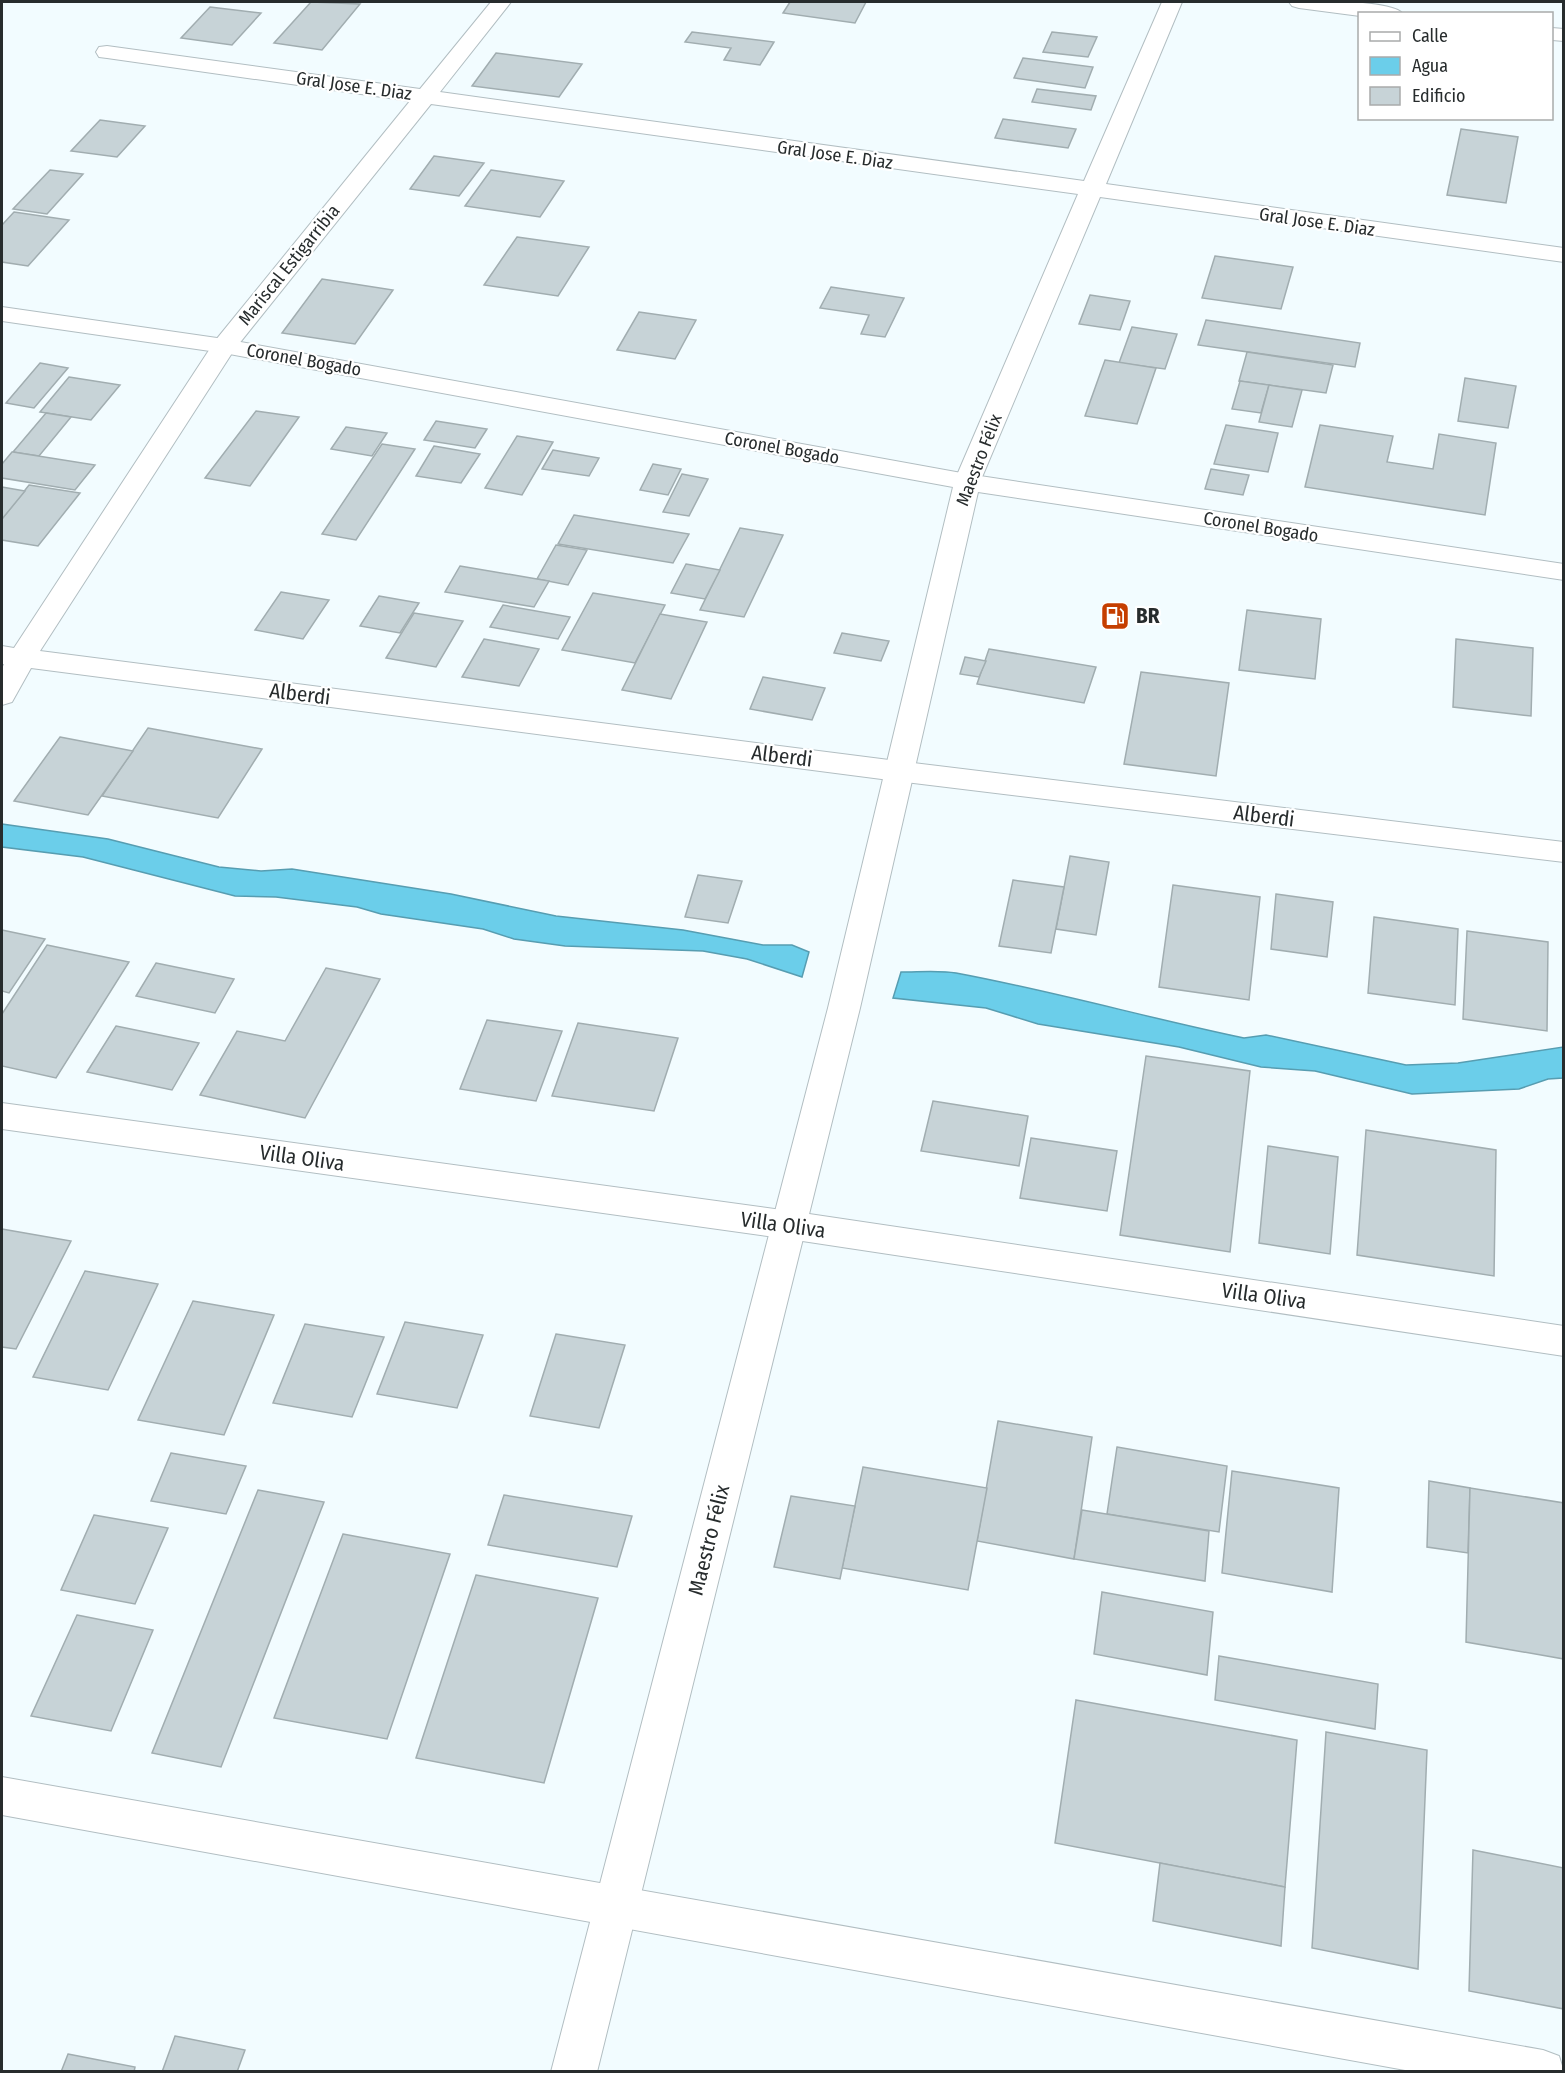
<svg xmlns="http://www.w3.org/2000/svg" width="1565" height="2073" viewBox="0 0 1565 2073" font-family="'Fira Sans Condensed',sans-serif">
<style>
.water{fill:#6bceea;stroke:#579db1;stroke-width:1.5}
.building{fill:#c7d3d7;stroke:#a1adb0;stroke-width:1.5}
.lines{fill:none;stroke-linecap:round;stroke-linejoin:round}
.street-casing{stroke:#b2bec2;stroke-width:2}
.secondary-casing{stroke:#b2bec2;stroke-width:2}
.street{fill:#fff;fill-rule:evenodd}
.secondary{fill:#fff;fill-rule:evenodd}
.labels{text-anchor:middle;stroke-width:4.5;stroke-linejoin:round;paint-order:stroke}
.far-street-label{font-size:18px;fill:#272c2d;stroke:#fff}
.poi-label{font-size:21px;font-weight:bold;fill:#272c2d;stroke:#fff;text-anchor:start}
.street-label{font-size:21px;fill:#272c2d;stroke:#fff}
</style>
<rect width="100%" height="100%" fill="#f2fcff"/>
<g class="water">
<path d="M2,824l106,15 111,28 42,4 31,-2 159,25 105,22 127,14 80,15h29l17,7 -7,25 -55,-18 -44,-8 -138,-5 -51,-7 -31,-10 -102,-15 -24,-7 -81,-10 -41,-1 -152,-39 -81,-10z"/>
<path d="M901,972c18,0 38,-2 55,1 97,18 192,45 288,65l22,-3 140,30 52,-2 105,-16v31l-15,1 -29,10 -107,5 -97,-23 -54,-4 -82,-20 -141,-23 -52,-16 -93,-10z"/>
</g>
<g class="building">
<path d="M311,2l49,2 -38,46 -48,-7z"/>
<path d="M790,2h76l-11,21 -72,-10z"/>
<path d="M210,7l51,6 -29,32 -51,-7z"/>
<path d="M692,32l82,10 -14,23 -36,-5 7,-12 -46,-6z"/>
<path d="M1052,32l45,5 -9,20 -45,-5z"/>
<path d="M496,53l86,11 -23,33 -87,-11z"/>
<path d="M1023,58l70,9 -8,21 -71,-10z"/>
<path d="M1037,89l59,7 -5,14 -59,-8z"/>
<path d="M1003,119l73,10 -8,19 -73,-10z"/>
<path d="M100,120l45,6 -28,31 -46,-6z"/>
<path d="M1461,129l57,8 -12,66 -59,-8z"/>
<path d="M434,156l50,7 -25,33 -49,-7z"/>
<path d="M50,170l33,4 -36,40 -34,-5z"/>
<path d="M491,170l73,11 -24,36 -75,-11z"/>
<path d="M14,212l55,8 -41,46 -26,-4v-37z"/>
<path d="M517,237l72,10 -31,49 -74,-11z"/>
<path d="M1215,256l78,11 -12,42 -79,-11z"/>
<path d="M322,279l71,11 -38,54 -73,-11z"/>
<path d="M831,287l73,11 -19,39 -24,-3 8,-19 -49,-7z"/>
<path d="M1090,295l40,6 -10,29 -41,-6z"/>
<path d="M639,312l57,8 -21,39 -58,-9z"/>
<path d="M1206,320l154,23 -5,24 -157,-22z"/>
<path d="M1132,327l45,7 -12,35 -46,-6z"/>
<path d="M1247,352l86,13 -7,28 -87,-12z"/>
<path d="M1105,360l51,8 -19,56 -52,-8z"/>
<path d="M40,363l28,5 -34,40 -28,-5z"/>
<path d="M69,377l51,8 -29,35 -51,-8z"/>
<path d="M1465,378l51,8 -8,42 -50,-7z"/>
<path d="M1240,381l29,4 -8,28 -29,-4z"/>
<path d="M1269,385l33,5 -10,37 -33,-5z"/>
<path d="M256,411l43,6 -49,69 -45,-8z"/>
<path d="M46,413l25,4 -32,39 -26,-4z"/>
<path d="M436,421l51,8 -12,19 -51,-8z"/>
<path d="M1226,425l52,8 -10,39 -54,-8z"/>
<path d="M1320,425l73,11 -6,26 46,7 6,-35 57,9 -11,72 -180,-28z"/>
<path d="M346,427l41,6 -15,23 -41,-7z"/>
<path d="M517,436l36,6 -31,53 -37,-7z"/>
<path d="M382,444l33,5 -59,91 -34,-6z"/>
<path d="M434,446l46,8 -19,29 -45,-7z"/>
<path d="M553,450l46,8 -10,18 -47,-7z"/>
<path d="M12,452h1l82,13 -20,25 -73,-12v-14z"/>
<path d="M653,464l28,5 -13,26 -28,-5z"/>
<path d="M1211,469l38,6 -6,20 -38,-6z"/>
<path d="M682,474l26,5 -19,37 -26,-4z"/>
<path d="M29,485l51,8 -42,53 -36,-6v-21z"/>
<path d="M2,487l23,4 -23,28z"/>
<path d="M574,515l115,19 -16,29 -115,-19z"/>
<path d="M740,528l43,7 -39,82 -44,-7z"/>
<path d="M556,545l31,5 -19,35 -31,-6z"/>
<path d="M686,564l34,6 -15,29 -34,-6z"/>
<path d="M460,566l77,13 12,2 -15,26 -89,-15z"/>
<path d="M281,592l48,8 -26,39 -48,-9z"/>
<path d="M593,593l72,12 -30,58 -73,-13z"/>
<path d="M379,596l40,7 -19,30 -40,-7z"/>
<path d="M503,605l67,12 -12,22 -68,-12z"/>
<path d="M1247,610l74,9 -6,60 -76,-9z"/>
<path d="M414,613l49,8 -27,46 -50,-9z"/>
<path d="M660,614l47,8 -36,77 -49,-9z"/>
<path d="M842,633l47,8 -8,20 -47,-8z"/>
<path d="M484,639l55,10 -20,37 -57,-9z"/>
<path d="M1456,639l77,9 -2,68 -78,-9z"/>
<path d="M989,649l107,18 -12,36 -107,-19z"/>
<path d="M965,657l21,4 -7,16 -19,-3z"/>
<path d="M1141,672l88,11 -13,93 -92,-12z"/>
<path d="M763,677l62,11 -13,32 -62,-11z"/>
<path d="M148,728l114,21 -44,69 -116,-22z"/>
<path d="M60,737l73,14 -45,64 -74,-14z"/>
<path d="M1070,856l39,6 -13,73 -40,-6z"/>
<path d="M698,875l44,6 -14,42 -43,-6z"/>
<path d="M1013,880l51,7 -13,66 -52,-7z"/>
<path d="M1173,885l87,12 -11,103 -90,-13z"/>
<path d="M1276,894l57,8 -6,55 -56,-8z"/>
<path d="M1374,917l84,12 -3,76 -87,-12z"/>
<path d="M2,930l43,9 -36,54 -7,-2z"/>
<path d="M1467,931l81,11 -1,89 -84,-12z"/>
<path d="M47,945l82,17 -73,116 -54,-12v-52z"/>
<path d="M156,963l78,16 -19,34 -79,-17z"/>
<path d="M326,968l54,11 -75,139 -105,-23 37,-64 48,10z"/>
<path d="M487,1020l75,11 -26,70 -76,-12z"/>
<path d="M578,1023l100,15 -24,73 -102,-15z"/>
<path d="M116,1026l83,17 -27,47 -85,-18z"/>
<path d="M1146,1056l104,15 -20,181 -110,-17z"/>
<path d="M933,1101l95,15 -9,50 -98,-15z"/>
<path d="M1366,1130l130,20 -2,126 -137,-21z"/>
<path d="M1031,1138l86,13 -10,60 -87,-13z"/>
<path d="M1268,1146l70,11 -8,97 -71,-11z"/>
<path d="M2,1229l69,12 -55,108 -14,-2z"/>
<path d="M85,1271l73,13 -50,106 -75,-13z"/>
<path d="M193,1301l81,14 -50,120 -86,-15z"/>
<path d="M405,1322l78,13 -26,73 -80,-14z"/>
<path d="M305,1324l79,13 -32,80 -79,-14z"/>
<path d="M556,1334l69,11 -26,83 -69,-12z"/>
<path d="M998,1421l94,16 -18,122 -97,-18z"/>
<path d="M1117,1447l110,19 -8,66 -112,-18z"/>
<path d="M171,1453l75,13 -20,48 -75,-13z"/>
<path d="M863,1467l124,21 -19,102 -126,-22z"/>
<path d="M1232,1471l107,17 -7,104 -110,-19z"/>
<path d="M1429,1481l41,7 -2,65 -41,-6z"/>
<path d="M1470,1488l94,15v156l-98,-17z"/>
<path d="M258,1490l66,12 -103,265 -69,-14z"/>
<path d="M504,1495l128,21 -15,51 -129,-22z"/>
<path d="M791,1496l64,10 -15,73 -66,-12z"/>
<path d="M1082,1510l127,21 -4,50 -131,-22z"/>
<path d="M94,1515l74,13 -33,76 -74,-14z"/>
<path d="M343,1534l107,20 -63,185 -113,-21z"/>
<path d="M476,1575l122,23 -54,185 -128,-25z"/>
<path d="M1102,1592l111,20 -6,63 -113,-21z"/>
<path d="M77,1615l76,15 -42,101 -80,-15z"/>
<path d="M1219,1656l159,28 -3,45 -160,-29z"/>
<path d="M1076,1700l221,40 -12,147 -230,-44z"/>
<path d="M1326,1732l101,18 -9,219 -106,-21z"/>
<path d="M1473,1850l91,18v141l-95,-18z"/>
<path d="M1160,1863l125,24 -4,59 -128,-25z"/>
<path d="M175,2036l70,14 -8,22h-75z"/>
<path d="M68,2054l67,13 -1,5h-73z"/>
</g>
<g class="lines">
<g class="street-casing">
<g id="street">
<path d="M491,2h20l-71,90 644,89 78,-179h20l-76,182 458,64v14l-464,-65 -120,285 -4,6 -9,2 -9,-2 -4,-6 124,-288 -647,-90 -197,246 -194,301 857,110 667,81v20l-667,-81 -866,-113 -19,34 -10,3v-36l2,-5h-2v-18l12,2 201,-307 195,-240 -303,-43 -8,-1 -3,-5 3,-5 8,-1 313,43z"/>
<path d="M1289,2c18,-2 105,-2 114,12h-43v2l-61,-8 -7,-2z"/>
<path d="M1552,28l12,1v12l-12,-1z"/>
<path d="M2,1103l787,108 775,115v30l-775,-117 -787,-110z"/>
<path d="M2,1777l1541,273 16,6 5,16h-148l-1414,-257z"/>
</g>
</g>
<g class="secondary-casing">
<path id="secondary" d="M2,307l222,32 743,135 597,90v16l-586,-88 -118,516 -263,1064h-46l277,-1064 125,-521 -729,-134 -222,-32z"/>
</g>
<use href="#street" class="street"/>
<use href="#secondary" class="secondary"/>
</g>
<defs>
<g id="fuel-square" transform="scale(1.5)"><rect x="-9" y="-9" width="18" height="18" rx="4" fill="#c53e00" stroke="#fff"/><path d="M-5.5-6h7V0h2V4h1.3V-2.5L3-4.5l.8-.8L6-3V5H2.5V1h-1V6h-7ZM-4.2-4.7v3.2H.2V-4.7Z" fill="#fff"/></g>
</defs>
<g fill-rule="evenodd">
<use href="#fuel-square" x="1115" y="616"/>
</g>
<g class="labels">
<g class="far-street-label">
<text transform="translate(354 86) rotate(8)" y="6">Gral Jose E. Diaz</text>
<text transform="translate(835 155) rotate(8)" y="6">Gral Jose E. Diaz</text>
<text transform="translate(1317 222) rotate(8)" y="6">Gral Jose E. Diaz</text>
<text transform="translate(289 265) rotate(-51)" y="6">Mariscal Estigarribia</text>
<text transform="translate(304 360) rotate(10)" y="6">Coronel Bogado</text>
<text transform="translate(782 448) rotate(10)" y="6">Coronel Bogado</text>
<text transform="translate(979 460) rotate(-69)" y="6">Maestro Félix</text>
<text transform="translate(1261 527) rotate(9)" y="6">Coronel Bogado</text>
</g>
<g class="poi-label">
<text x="1136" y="623">BR</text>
</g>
<g class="street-label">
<text transform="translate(300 694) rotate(7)" y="7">Alberdi</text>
<text transform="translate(782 756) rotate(7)" y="7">Alberdi</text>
<text transform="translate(1264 816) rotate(7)" y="7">Alberdi</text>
<text transform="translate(302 1158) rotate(8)" y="7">Villa Oliva</text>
<text transform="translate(783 1225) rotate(8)" y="7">Villa Oliva</text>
<text transform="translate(1264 1296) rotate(8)" y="7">Villa Oliva</text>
<text transform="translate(709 1540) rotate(-76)" y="7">Maestro Félix</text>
</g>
</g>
<rect width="1565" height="2073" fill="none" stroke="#272c2d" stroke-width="6"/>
<rect x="1358" y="12" width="195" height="108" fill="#ffffff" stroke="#a9abab" stroke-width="1.5"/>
<rect x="1370" y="32" width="30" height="9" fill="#ffffff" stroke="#a9abab" stroke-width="1.5"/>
<text x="1412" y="42" font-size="18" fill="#272c2d">Calle</text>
<rect x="1370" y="57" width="30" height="18" fill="#6bceea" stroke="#a9abab" stroke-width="1.5"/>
<text x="1412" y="72" font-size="18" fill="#272c2d">Agua</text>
<rect x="1370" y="87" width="30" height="18" fill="#c7d3d7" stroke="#a9abab" stroke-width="1.5"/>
<text x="1412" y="102" font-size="18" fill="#272c2d">Edificio</text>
</svg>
